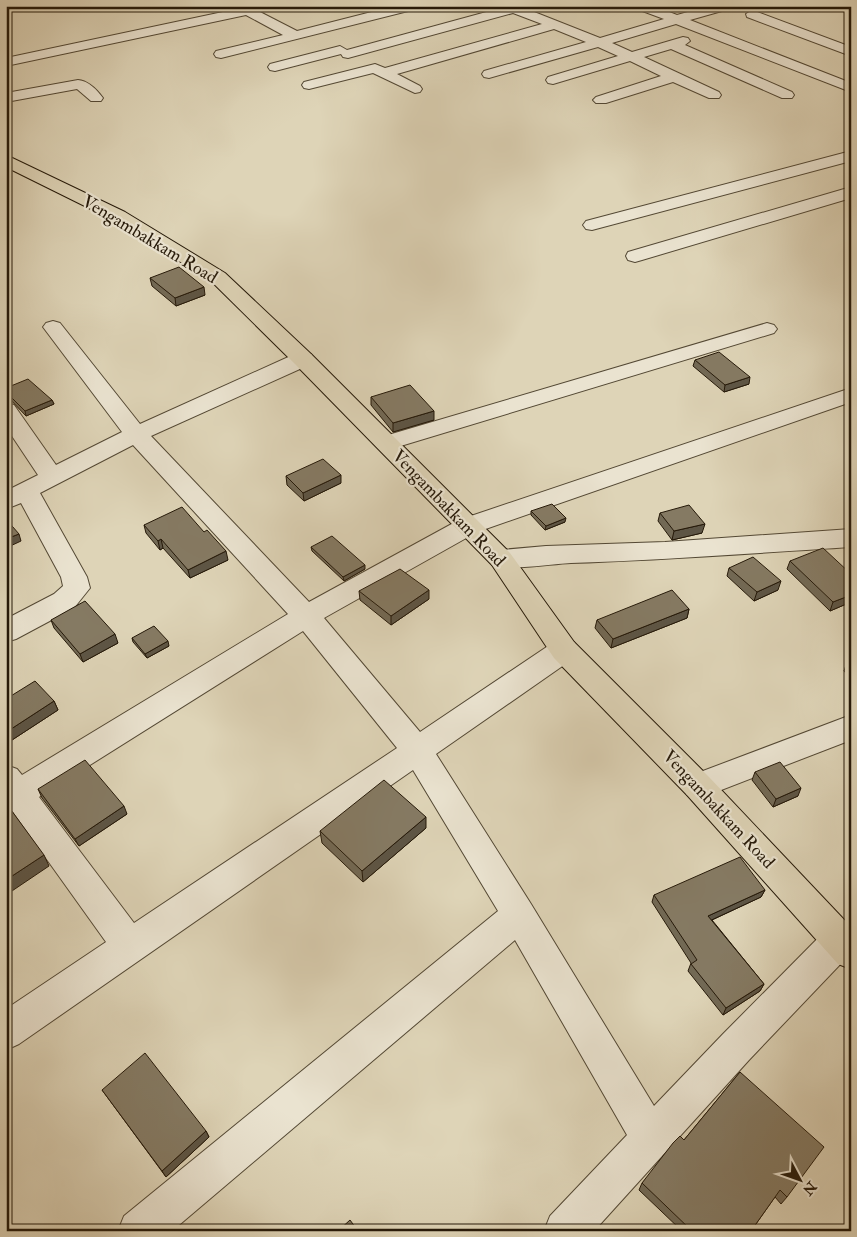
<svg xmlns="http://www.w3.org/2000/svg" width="857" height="1237" viewBox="0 0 857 1237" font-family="'IM FELL Double Pica',serif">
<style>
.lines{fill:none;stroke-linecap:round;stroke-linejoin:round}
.minor-casing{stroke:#534834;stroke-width:2}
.major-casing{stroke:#251909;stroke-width:2}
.minor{fill:#eae3d0;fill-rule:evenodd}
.major{fill:#ded4b7;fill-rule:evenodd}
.wall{fill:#726955;stroke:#251909}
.shaded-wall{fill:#5d5545;stroke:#251909}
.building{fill:#857a63;stroke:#251909}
.labels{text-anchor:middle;stroke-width:4.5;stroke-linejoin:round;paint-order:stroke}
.street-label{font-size:18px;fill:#251909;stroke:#eae3d0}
</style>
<rect width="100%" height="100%" fill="#ded4b7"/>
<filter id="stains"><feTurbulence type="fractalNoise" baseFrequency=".004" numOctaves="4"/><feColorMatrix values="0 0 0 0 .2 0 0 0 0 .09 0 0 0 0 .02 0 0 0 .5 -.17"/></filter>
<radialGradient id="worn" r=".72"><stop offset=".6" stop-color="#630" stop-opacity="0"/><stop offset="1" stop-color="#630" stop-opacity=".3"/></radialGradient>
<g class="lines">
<g class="minor-casing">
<g id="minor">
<path d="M251,6h25l-1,3 -15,3 37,19 98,-25h22l-1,3 -195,49 -5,-1 -2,-3 2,-3 67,-16 -37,-20 -240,51v-8z"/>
<path d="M500,6h19l81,32 64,-19 -27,-10 -1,-3h18l23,9 32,-9h21l-1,3 -39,11 161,63v9l-175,-68 -64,19 20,9 51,-15 5,1 2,3 -5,4 107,47 2,3 -2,3h-10l-111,-49 -27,8 75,35 2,3 -2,3h-10l-36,-16 -67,21h-10l-3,-3 3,-3 65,-21 -31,-15 -77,23 -5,-1 -2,-3 2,-3 70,-21 -20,-9 -109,31 -5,-1 -2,-3 2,-3 102,-29 -32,-13 -157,45 23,12 2,3 -2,3 -5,1 -42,-20 -64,16 -5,-1 -2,-3 2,-3 71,-18 10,4 157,-44 -29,-11 -165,45 -5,-1 -2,-3 -66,17 -5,-1 -2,-3 2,-3 70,-18 7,4 154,-42z"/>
<path d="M752,10l99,37v9l-104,-39 -1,-3z"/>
<path d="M78,80c11,1 19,10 25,18l-2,3h-10l-14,-12 -71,13v-9z"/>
<path d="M851,151v10l-259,69 -6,-1 -3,-4 3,-4z"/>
<path d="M851,187v11l-209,62 -7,2 -7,-2 -2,-4 2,-4z"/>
<path d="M53,321l7,2 80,101 155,-70 8,-1 8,1 3,5 -3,5 -160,72 158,166 150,-82 392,-132v14l-374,130 -153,86 96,114 134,-90 10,-3 10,3 4,8 -4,8 -138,96 95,150 123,202 69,-72 105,-106 23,-10v35l-102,107 -155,171h-50l6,-15 77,-81 -112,-195 -343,291h-54l6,-15 374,-305 -85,-141 -394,274 -13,6v-41l100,-67 -93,-130 -7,2v-49l11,4 5,6 266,-161 -155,-169 -93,48 47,84 3,11 -16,20 -58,31 -10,3v-23l48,-25 9,-8 -2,-9 -40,-74 -15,6v-18l32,-16 -32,-48v-24l8,2 42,60 66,-33 -79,-105 3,-4zM303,631l94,117 -263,175 -95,-126z"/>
<path d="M767,323l7,2 3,4 -3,4 -380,115 -8,2 -8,-2 -4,-5 4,-5z"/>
<path d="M851,529v18c-94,6 -187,13 -280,16 -22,1 -59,8 -79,2l-4,-6 4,-6 9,-3 45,-4 119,-4z"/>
<path d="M851,715v25l-153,59 -11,-4 -5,-9 5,-9z"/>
</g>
</g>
<g class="major-casing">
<path id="major" d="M6,155l119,57 100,61 86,81 199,199 64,89 135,135 142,150v42l-13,-5 -151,-169 -133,-137 -62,-93 -197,-201 -84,-83 -98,-61 -107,-53z"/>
</g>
<use href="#minor" class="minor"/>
<use href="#major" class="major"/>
</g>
<g class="wall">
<path d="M150,278l55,17 -29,11 -24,-20z"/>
<path d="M695,360l54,24 -25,8 -31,-26z"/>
<path d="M6,388l46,12 2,4 -28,12 -20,-21z"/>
<path d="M371,397l63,23 -41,12 -22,-27z"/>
<path d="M286,476l55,7 -37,18 -17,-16z"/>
<path d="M531,511l34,11 -20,8 -14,-15z"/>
<path d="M660,513l42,20 -30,7 -14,-19z"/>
<path d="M144,525l84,35 -38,18 -27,-30 -3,2 -14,-17z"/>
<path d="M311,547l54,22 -21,12 -32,-30z"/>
<path d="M790,561l61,13v28l-21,9 -43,-42z"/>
<path d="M729,568l49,22 -24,11 -27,-25z"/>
<path d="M359,591l70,8 -38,26 -31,-25z"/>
<path d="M689,609l-2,9 -76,30 -16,-20 2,-8z"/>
<path d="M51,620l67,23 -35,19 -29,-34z"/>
<path d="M132,638l37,8 -22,12 -14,-16z"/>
<path d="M851,663v16l-7,-8 2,-6z"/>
<path d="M6,699l48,2 4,9 -46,30 -6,-6z"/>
<path d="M755,772l43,24 -25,11 -21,-27z"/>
<path d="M38,789l89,25 -48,32 -37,-48z"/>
<path d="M426,828l-63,54 -41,-39 -2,-12z"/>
<path d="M765,890l-4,7 -49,23 52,64 -4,7 -37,24 -35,-44 3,-8 -39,-61 2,-7z"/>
<path d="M740,1072l47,125 -6,7 -6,-7 -24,34h-69l-43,-41 3,-7 42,-43z"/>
<path d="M102,1090l104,41 3,6 -43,40z"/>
</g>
<g class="shaded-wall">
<path d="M204,287l1,8 -29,11 -1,-8z"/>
<path d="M750,377l-1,7 -25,8 1,-7z"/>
<path d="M52,400l2,4 -28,12 -1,-5z"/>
<path d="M434,411v9l-41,12v-9z"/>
<path d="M341,475v8l-37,18 -1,-8z"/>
<path d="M566,518l-1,4 -20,8 1,-4z"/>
<path d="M705,524l-3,9 -30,7 2,-9z"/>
<path d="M19,534l2,7 -15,7v-9z"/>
<path d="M161,539l2,9 -3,2 -2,-9z"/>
<path d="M226,551l2,9 -38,18 -2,-8z"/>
<path d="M365,565v4l-21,12 -1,-4z"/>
<path d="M781,581l-3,9 -24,11 3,-9z"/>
<path d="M429,590v9l-38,26v-9z"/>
<path d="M851,595v7l-21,9 3,-9z"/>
<path d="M689,609l-2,9 -76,30 2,-9z"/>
<path d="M115,634l3,9 -35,19 -3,-8z"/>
<path d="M168,641l1,5 -22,12 -2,-4z"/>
<path d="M54,701l4,9 -46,30 -4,-9z"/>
<path d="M801,788l-3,8 -25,11 3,-8z"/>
<path d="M124,806l3,8 -48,32 -4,-7z"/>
<path d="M426,817v11l-63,54 -1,-11z"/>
<path d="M44,855l5,11 -43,29v-15z"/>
<path d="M765,890l-4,7 -56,26 3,-7z"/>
<path d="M764,984l-4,7 -37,24 3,-7z"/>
<path d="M206,1131l3,6 -43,40 -4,-6z"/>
</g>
<g class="building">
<path d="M179,267l25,20 -29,11 -25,-20z"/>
<path d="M719,352l31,25 -25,8 -30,-25z"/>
<path d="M28,379l24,21 -27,11 -19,-19v-4z"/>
<path d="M410,385l24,26 -41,12 -22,-26z"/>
<path d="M323,459l18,16 -38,18 -17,-17z"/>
<path d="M552,504l14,14 -20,8 -15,-15z"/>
<path d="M689,505l16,19 -31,7 -14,-18z"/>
<path d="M182,507l22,25 3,-2 19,21 -38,19 -27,-31 -3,2 -14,-16z"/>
<path d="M6,519l13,15 -13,5z"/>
<path d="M332,536l33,29 -22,12 -32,-30z"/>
<path d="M823,548l28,26v21l-18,7 -43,-41z"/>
<path d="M753,557l28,24 -24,11 -28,-24z"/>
<path d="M400,569l29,21 -38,26 -32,-25z"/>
<path d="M672,590l17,19 -76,30 -16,-19z"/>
<path d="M85,601l30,33 -35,20 -29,-34z"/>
<path d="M154,626l14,15 -23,13 -13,-16z"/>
<path d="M851,663v7l-5,-5z"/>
<path d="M35,681l19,20 -46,30 -2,-1v-31z"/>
<path d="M85,760l39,46 -49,33 -37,-50z"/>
<path d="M780,762l21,26 -25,11 -21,-27z"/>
<path d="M384,780l42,37 -64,54 -42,-40z"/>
<path d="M6,803l38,52 -38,25z"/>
<path d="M740,857l25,33 -57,26 56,68 -38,24 -35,-44 6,-4 -43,-65z"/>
<path d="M145,1053l61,78 -44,40 -60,-81z"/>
<path d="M740,1072l84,75 -37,50 -7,-7 -29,41h-59l-50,-48 31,-40 7,-7 4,4z"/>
<path d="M350,1220l8,11h-20z"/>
</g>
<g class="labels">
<g class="street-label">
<text transform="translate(150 239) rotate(31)" y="6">Vengambakkam Road</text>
<text transform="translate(449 508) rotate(46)" y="6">Vengambakkam Road</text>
<text transform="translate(719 809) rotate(47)" y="6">Vengambakkam Road</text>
</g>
</g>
<rect width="857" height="1237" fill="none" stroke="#ded4b7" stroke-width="25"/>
<rect x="8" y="8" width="842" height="1222" fill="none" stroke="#251909" stroke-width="2.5"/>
<rect x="12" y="12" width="832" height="1212" fill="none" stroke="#251909"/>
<g transform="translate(800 1180) rotate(131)" stroke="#eae3d0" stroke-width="4" paint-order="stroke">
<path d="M0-4L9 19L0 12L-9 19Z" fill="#251909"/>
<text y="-8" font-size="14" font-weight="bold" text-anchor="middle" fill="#251909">N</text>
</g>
<rect width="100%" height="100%" filter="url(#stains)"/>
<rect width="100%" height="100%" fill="url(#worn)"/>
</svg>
